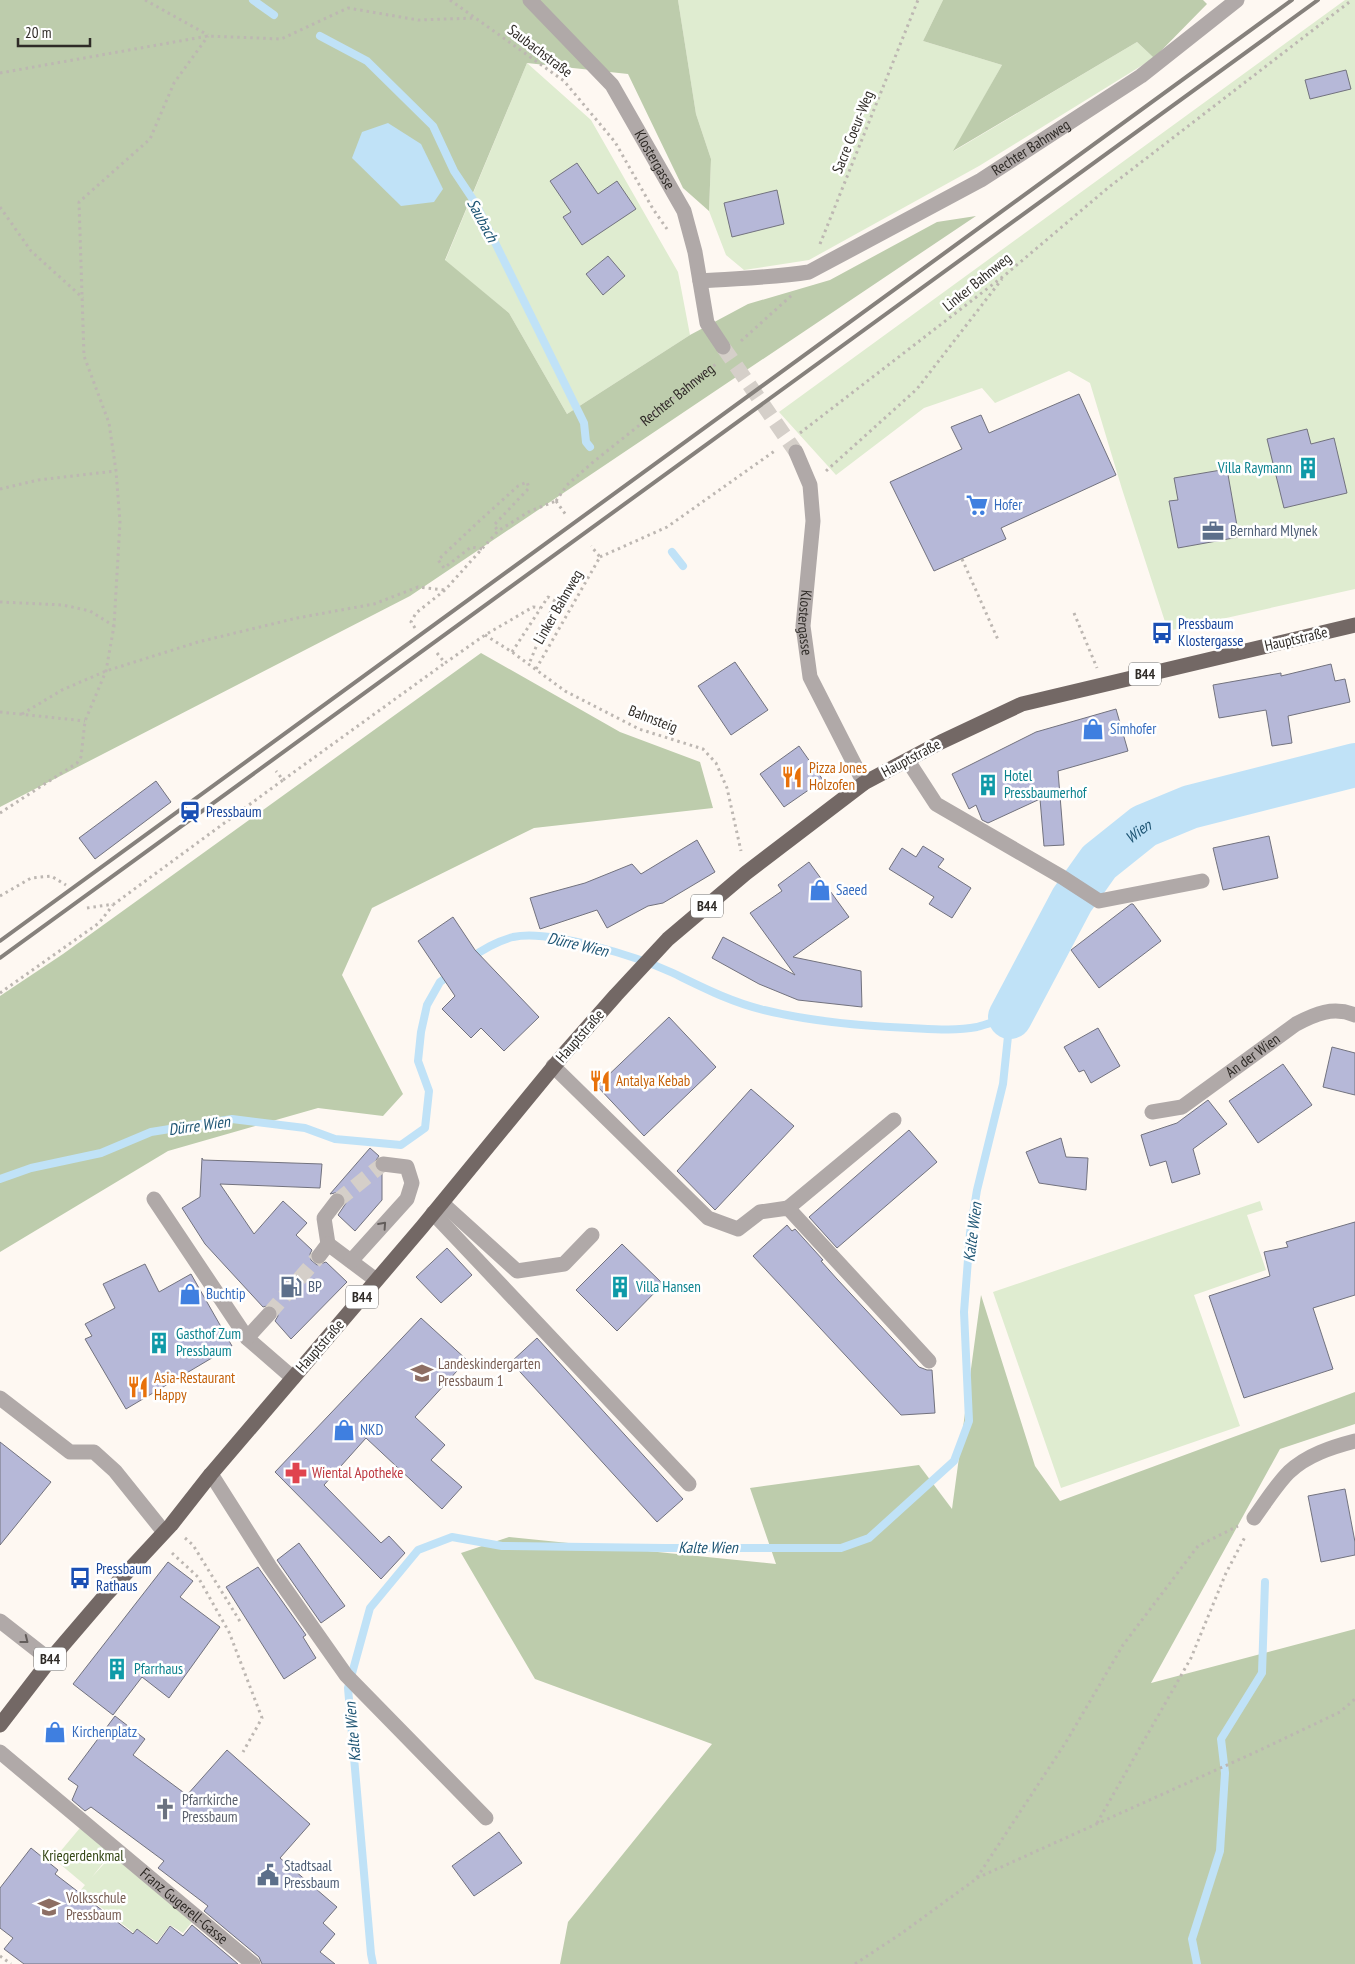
<svg xmlns="http://www.w3.org/2000/svg" width="1355" height="1964" viewBox="0 0 1355 1964" font-family="'PT Sans Narrow',sans-serif">
<style>
.green{fill:#dfecd0}
.forest{fill:#bdccac}
.water{fill:#c0e2f7}
.lines{fill:none;stroke-linecap:round;stroke-linejoin:round}
.stream{stroke:#c0e2f7;stroke-width:8}
.river{stroke:#c0e2f7;stroke-width:44}
.building{fill:#b6b8d8;stroke:#72727e}
.minor-tunnel{stroke:#d5cfc9;stroke-width:15;stroke-dasharray:15 8;stroke-linecap:butt}
.path{stroke:#bdb7b2;stroke-width:3;stroke-dasharray:2.5 4;stroke-linecap:butt}
.minor{stroke:#b0a9a8;stroke-width:15}
.major{stroke:#736865;stroke-width:15}
.rail{stroke:#86817c;stroke-width:4}
.oneway{stroke:#635d5b}
.labels{text-anchor:middle;stroke-width:5;stroke-linejoin:round;paint-order:stroke}
.shield{fill:#fff;stroke:#6d6b68;stroke-width:1}
.shield-label{font-size:14px;font-weight:bold;fill:#2f2b27}
.street-label{font-size:15px;fill:#2f2b27;stroke:#fff}
.culture-label{font-size:15px;fill:#0d838f;stroke:#fff;text-anchor:start}
.shop-label{font-size:15px;fill:#366cbe;stroke:#fff;text-anchor:start}
.service-label{font-size:15px;fill:#4e5e75;stroke:#fff;text-anchor:start}
.transit-label{font-size:15px;fill:#164399;stroke:#fff;text-anchor:start}
.food-label{font-size:15px;fill:#c56008;stroke:#fff;text-anchor:start}
.education-label{font-size:15px;fill:#785e54;stroke:#fff;text-anchor:start}
.health-label{font-size:15px;fill:#be3a42;stroke:#fff;text-anchor:start}
.worship-label{font-size:15px;fill:#5b616d;stroke:#fff;text-anchor:start}
.park-label{font-size:15px;fill:#334615;stroke:#fff}
.water-label{font-size:16px;font-style:italic;fill:#1e5574;stroke:#fff}
</style>
<rect width="100%" height="100%" fill="#fef8f2"/>
<g class="green">
<path d="M678,0h265l-20,41 79,24 -48,86 183,-109 17,16 -175,108 -170,94 -65,10 -18,-15 -17,-44 2,-52 -15,-45z"/>
<path d="M1345,0h10v589l-187,42 -46,-142 -32,-106 -21,-12 -74,32 -13,-15 -58,20 -88,67 -57,-63z"/>
<path d="M527,63l64,57 87,152 12,63 -123,79 -58,-101 -64,-52z"/>
<path d="M1260,1201l3,9 -16,5 19,55 -72,25 46,131 -179,62 -68,-196z"/>
<path d="M80,1828l32,24 -20,25 20,-22 80,67 -9,11 -13,-8 -13,17 -20,-13 -3,4 -54,-42 5,-6 -31,-26z"/>
</g>
<g class="forest">
<path d="M0,0h678l18,114 15,45 -2,52 -26,-23 -55,-114 -101,-11 -82,197 64,53 58,101 123,-79 58,-31 82,-24 107,-58 39,-6 -566,380 -410,211z"/>
<path d="M943,0h260l4,4 -53,54 -17,-16 -184,109 49,-86 -79,-24z"/>
<path d="M481,653l139,79 80,30 13,46 -179,20 -162,80 -30,67 61,119 -20,22 -65,-8 -150,43 -168,101v-256l63,-42z"/>
<path d="M981,1295l54,171 25,35 295,-109v32l-75,25 -129,234 204,-54v335h-795l8,-42 144,-178 -177,-65 -74,-126 48,-16 267,27 -26,-76 169,-23 33,44z"/>
</g>
<path class="water" d="M388,123l33,21 22,45 -9,13 -33,4 -49,-48 10,-26z"/>
<g class="lines">
<g class="stream">
<path d="M253,0l21,15"/>
<path d="M320,36l47,25 66,65 21,45 22,33 108,219 2,19 4,5"/>
<path d="M672,552l11,14"/>
<path d="M0,1179l31,-11 70,-15 50,-21 81,-13 73,9 30,11 66,6 24,-17 4,-37 -11,-30 3,-29 6,-27 13,-23 11,-8"/>
<path d="M373,1964l-2,-10 -23,-266 22,-80 48,-58 34,-13 50,9 164,2h175l28,-10 85,-77 15,-40 -5,-109 6,-79 7,-43 26,-106 7,-67c-11,3 -22,7 -33,10 -22,4 -45,2 -67,1 -50,-2 -98,-6 -146,-18 -33,-8 -60,-22 -91,-37 -35,-16 -122,-44 -160,-36 -15,4 -32,13 -43,22"/>
<path d="M1197,1964l-5,-25 28,-88 5,-78 -4,-34 41,-66 3,-91"/>
</g>
<path class="river" id="s1" d="M1010,1017l62,-117 27,-38 45,-36 46,-19 165,-42"/>
</g>
<g class="building">
<path d="M1346,70l5,19 -41,10 -5,-19z"/>
<path d="M577,163l21,31 19,-13 19,28 -54,36 -19,-28 8,-5 -21,-31z"/>
<path d="M777,190l7,34 -52,13 -8,-34z"/>
<path d="M608,256l17,20 -22,19 -17,-21z"/>
<path d="M1079,394l37,81 -115,53 5,11 -72,32 -44,-89 72,-33 -11,-22 30,-12 8,18z"/>
<path d="M1307,429l4,15 23,-6 13,55 -63,15 -17,-69z"/>
<path d="M1227,469l12,68 -61,11 -9,-47 9,-1 -4,-22z"/>
<path d="M735,662l33,48 -37,25 -33,-49z"/>
<path d="M1331,664l4,17 10,-2 5,23 -62,14 4,27 -20,3 -6,-36 -47,8 -6,-33 68,-12v3z"/>
<path d="M1116,709l12,42 -70,20 6,74 -20,1 -4,-47 -52,24 -6,-3 -6,-15 -7,4 -17,-35 84,-42z"/>
<path d="M799,746l24,34 -39,27 -24,-33z"/>
<path d="M156,781l15,21 -76,57 -16,-21z"/>
<path d="M1269,836l9,42 -55,12 -10,-42z"/>
<path d="M697,840l18,32 -52,31 -15,3 -41,22 -10,-18 -57,19 -10,-31 55,-15 47,-19 9,10z"/>
<path d="M923,846l21,13 -6,8 33,21 -19,30 -23,-14 5,-7 -45,-28 13,-21 14,9z"/>
<path d="M809,862l40,55 -56,40 68,14 1,36 -64,-7 -39,-16 -47,-26 11,-21 72,38 -45,-62 32,-22 -4,-6z"/>
<path d="M1131,904h2l28,37 -62,47 -28,-38z"/>
<path d="M453,917l22,33 64,67 -35,34 -23,-23 -10,10 -29,-29 13,-13 -37,-55z"/>
<path d="M669,1017l47,50 -72,69 -47,-50z"/>
<path d="M1098,1028l22,38 -29,17 -7,-13 -5,2 -15,-25z"/>
<path d="M1332,1047l23,6v42l-32,-8z"/>
<path d="M1283,1064l29,41 -54,38 -29,-42z"/>
<path d="M751,1089l43,37 -79,84 -38,-39z"/>
<path d="M1208,1100l19,24 -34,25 7,25 -28,9 -6,-22 -16,5 -9,-31 36,-12z"/>
<path d="M909,1130l28,32 -100,86 -28,-31z"/>
<path d="M1061,1138l5,19 22,1 -2,32 -47,-7 -13,-31z"/>
<path d="M370,1148l9,8 -5,7 3,8 5,2v27l-27,31 -17,-16 8,-12 -1,-6 -6,-5 -9,2z"/>
<path d="M202,1158l1,2 119,4 -2,24 -100,-4 34,50 29,-33 24,22 -11,12 16,15 -2,4 1,6 6,5 9,-3 21,20 -56,57 -16,-18 3,-5 -2,-9 -5,-2 -8,2 -58,-63 -23,-36 18,-11z"/>
<path d="M1355,1222v73l-42,13 20,61 -89,29 -35,-102 61,-20 -6,-24 24,-5 -2,-5z"/>
<path d="M787,1225l5,6 3,-2 28,31 -2,1 16,18 82,88 8,3h5l3,43 -34,2 -148,-159z"/>
<path d="M622,1244l41,40 -46,47 -41,-41z"/>
<path d="M447,1248l25,27 -31,28 -25,-26z"/>
<path d="M145,1264l14,28 32,-18 41,72 -106,63 -41,-70 7,-3 -7,-12 30,-16 -12,-24z"/>
<path d="M421,1318l46,42 -52,57 30,28 -14,15 31,27 -20,22 -76,-71 -42,47 57,58 8,-7 16,17 -24,26 -106,-107z"/>
<path d="M537,1338l146,161 -26,23 -146,-160z"/>
<path d="M0,1442l51,40 -51,63z"/>
<path d="M1345,1489l10,53v13l-34,7 -13,-66z"/>
<path d="M299,1543l46,63 -24,17 -44,-63z"/>
<path d="M168,1562l25,19 -13,16 40,30 -51,71 -27,-21 -29,38 -40,-31z"/>
<path d="M258,1567l48,68 -3,2 13,21 -32,21 -58,-92z"/>
<path d="M115,1716l30,23 -12,16 54,40 40,-45 83,74 -30,34 57,49 -14,16 12,11 -15,18 15,12h-73l-3,-7 -55,-46 4,-5 -50,-38 6,-7 -73,-54 -6,4 -13,-11 6,-14 -10,-7z"/>
<path d="M499,1832l23,31 -48,33 -22,-30z"/>
<path d="M31,1848l27,22 -3,4 78,60 4,-5 20,15 13,-18 13,10 9,-11 46,39h-214l-20,-15 9,-11 -13,-10v-40z"/>
</g>
<g class="lines">
<g class="minor-tunnel">
<path d="M723,347l73,105"/>
<path d="M337,1201l46,-37"/>
<path d="M269,1314l50,-58"/>
</g>
<g class="path">
<path d="M145,0l63,35"/>
<path d="M450,0l114,81 51,61 38,67 14,20"/>
<path d="M0,73l208,-37 73,3 67,-31 70,12 57,-2"/>
<path d="M0,207l31,44 52,47"/>
<path d="M820,244l98,-244"/>
<path d="M741,341l51,-46"/>
<path d="M800,433l205,-158 104,-88 243,-187"/>
<path d="M826,471l91,-82 85,-110"/>
<path d="M0,489l38,-9 78,-9"/>
<path id="s2" d="M556,501l11,-16 25,-22 124,-99"/>
<path d="M556,501l10,14"/>
<path d="M482,549l-11,-2 -27,21 -6,-8 39,-37 41,-37 9,-4 2,6 -35,37 4,6"/>
<path d="M600,557l67,-30 109,-77"/>
<path d="M962,559l37,83"/>
<path d="M0,602l63,3 27,6 24,15"/>
<path d="M1074,613l23,55"/>
<path d="M415,628l-4,-6 5,-9 29,-23 53,-59 32,-20 26,-10"/>
<path d="M485,635l27,17 53,39 74,38 64,20 13,14 11,25 14,63"/>
<path d="M512,652l36,-55 7,4 -26,63"/>
<path d="M437,653l8,10 40,-28 48,-28 7,1"/>
<path d="M536,669l64,-112 -9,-11"/>
<path d="M0,712l85,9"/>
<path d="M22,714l40,-24 44,-19 92,-29 99,-24 77,-14 44,-17 27,3"/>
<path d="M283,780l162,-117"/>
<path d="M0,813l77,-50 4,-6 4,-36 21,-50 8,-45 6,-104 -4,-51 -7,-48 -25,-67 -5,-154 71,-63 24,-56 34,-47"/>
<path d="M0,896l31,-18 20,-2 15,9"/>
<path d="M87,908l27,-4 169,-124 -7,-9"/>
<path d="M0,993l99,-70 14,-18"/>
<path d="M185,1538l8,7 48,78"/>
<path d="M172,1553l26,24 31,55 33,86 -19,34"/>
<path d="M1097,1823l94,-165 35,-85 20,-38"/>
<path d="M977,1878l281,-127 82,-39 15,-13"/>
<path d="M0,1956l11,8"/>
<path d="M855,1964l47,-31 74,-54 90,-137 57,-97 75,-99 40,-20"/>
</g>
<g class="minor">
<path id="s3" d="M530,0l82,85 72,126 11,41 12,71 16,24"/>
<path id="s4" d="M700,281c36,-3 73,-3 109,-9l172,-92 160,-104 96,-76"/>
<path id="s5" d="M796,452l14,33 3,36 -10,105 7,51 54,106"/>
<path d="M908,761l28,43 126,73 37,24 103,-20"/>
<path d="M553,1066l155,152 30,11 22,-17 28,-4 141,153"/>
<path id="s6" d="M1152,1112l30,-5 114,-83c19,-10 37,-18 59,-9"/>
<path d="M154,1199l93,139 46,40"/>
<path d="M442,1203l75,68 47,-7 28,-29"/>
<path d="M788,1208l106,-88"/>
<path d="M433,1213l256,271"/>
<path d="M328,1244l-4,-26 13,-17"/>
<path d="M319,1256l9,-12 48,36"/>
<path d="M351,1261l56,-62 5,-16 -5,-16 -24,-3"/>
<path d="M247,1338l22,-24"/>
<path d="M0,1398l70,54h24l21,19 49,61"/>
<path d="M211,1474l59,93 76,108 140,143"/>
<path d="M1254,1518c11,-15 22,-33 35,-46 18,-17 43,-25 66,-31"/>
<path d="M0,1621l50,39"/>
<path id="s7" d="M0,1752l253,212"/>
</g>
<path class="major" d="M0,1725l50,-65 54,-63 67,-72 40,-51 211,-247 142,-173 52,-59 52,-56 78,-66 118,-90 77,-41 81,-38 333,-79"/>
<g class="rail">
<path d="M0,941l1292,-941"/>
<path d="M0,958l1318,-958"/>
</g>
</g>
<defs><path id="oneway-chevron" d="M-2-3.5L2.5 0L-2 3.5" fill="none" stroke-width="1.6" stroke-linecap="round" stroke-linejoin="round" transform="scale(1.25)"/></defs>
<g class="oneway">
<use href="#oneway-chevron" transform="translate(383 1225) rotate(-48)"/>
<use href="#oneway-chevron" transform="translate(25 1640) rotate(38)"/>
</g>
<defs>
<g id="building-bare" transform="scale(1.725)"><path d="M-4-6H4V6H1V3H-1V6H-4ZM-2.5-4.3h1.7v1.8h-1.7ZM.8-4.3h1.7v1.8H.8ZM-2.5-1h1.7V.8h-1.7ZM.8-1h1.7V.8H.8Z" fill="#0f9aa8" stroke="#fff" stroke-width="2.5" paint-order="stroke"/></g>
<g id="supermarket-bare" transform="scale(1.725)"><path d="M-6-5.5h2.5l.6 2H6L4.5 2H-2.5L-4.4-4H-6ZM-1.5 3.2a1.3 1.3 0 1 0 .1 0ZM3 3.2a1.3 1.3 0 1 0 .1 0Z" fill="#3f7fe0" stroke="#fff" stroke-width="2.5" paint-order="stroke"/></g>
<g id="office-bare" transform="scale(1.725)"><path d="M-6-3h4V-5.5h4V-3h4V5H-6ZM-1-4.5V-3h2v-1.5ZM-6 0V1H6V0Z" fill="#5c6f8a" stroke="#fff" stroke-width="2.5" paint-order="stroke"/></g>
<g id="bus-bare" transform="scale(1.725)"><path d="M-5-6H5V4H4V6H2V4H-2V6H-4V4H-5ZM-3.5-4V0h7V-4ZM-3.5 1.2v1.5H-2V1.2ZM2 1.2v1.5H3.5V1.2Z" fill="#1a4fb4" stroke="#fff" stroke-width="2.5" paint-order="stroke"/></g>
<g id="shop-bare" transform="scale(1.725)"><path d="M-5-2.5h2.3a2.7 3.5 0 0 1 5.4 0H5L5.5 6h-11ZM-1.5-2.5h3a1.5 2.3 0 0 0-3 0Z" fill="#3f7fe0" stroke="#fff" stroke-width="2.5" paint-order="stroke"/></g>
<g id="restaurant-bare" transform="scale(1.725)"><path d="M-5-6h1v4h1v-4h1v4h1v-4h1v5L-1.5 .5V6h-2V.5L-5-1ZM5-6V6H3V1.5H1.5Q1.5-4 5-6Z" fill="#e8710a" stroke="#fff" stroke-width="2.5" paint-order="stroke"/></g>
<g id="station-bare" transform="scale(1.725)"><path d="M-3-6H3Q5-6 5-4V2Q5 4 3 4L4.5 6H3L1.5 4h-3L-3 6H-4.5L-3 4Q-5 4-5 2V-4Q-5-6-3-6ZM-3.5-4v3h7v-3ZM-3.5 1v1.5H-2V1ZM2 1v1.5H3.5V1Z" fill="#1a4fb4" stroke="#fff" stroke-width="2.5" paint-order="stroke"/></g>
<g id="fuel-bare" transform="scale(1.725)"><path d="M-5.5-6h7V0h2V4h1.3V-2.5L3-4.5l.8-.8L6-3V5H2.5V1h-1V6h-7ZM-4.2-4.7v3.2H.2V-4.7Z" fill="#5c6f8a" stroke="#fff" stroke-width="2.5" paint-order="stroke"/></g>
<g id="school-bare" transform="scale(1.725)"><path d="M0-5L7-2L0 1L-7-2ZM-4 1L0 2.5L4 1V4Q0 6-4 4Z" fill="#8d6e63" stroke="#fff" stroke-width="2.5" paint-order="stroke"/></g>
<g id="pharmacy-bare" transform="scale(1.725)"><path d="M-2-6h4v4h4v4h-4v4h-4v-4h-4v-4h4Z" fill="#e0444e" stroke="#fff" stroke-width="2.5" paint-order="stroke"/></g>
<g id="church-bare" transform="scale(1.725)"><path d="M-1.2-6h2.4v3.5h3.3v2.4h-3.3V6h-2.4V-.1h-3.3v-2.4h3.3Z" fill="#6b7280" stroke="#fff" stroke-width="2.5" paint-order="stroke"/></g>
<g id="civic-bare" transform="scale(1.725)"><path d="M-.6-6.5H3V-4.5H.6V-3L4-1V1h2V6H-6V1h2V-1L-.6-3ZM-1.2 2.5V6h2.4V2.5Z" fill="#5c6f8a" stroke="#fff" stroke-width="2.5" paint-order="stroke"/></g>
</defs>
<g fill-rule="evenodd">
<use href="#building-bare" x="1308" y="468"/>
<use href="#supermarket-bare" x="977" y="505"/>
<use href="#office-bare" x="1213" y="531"/>
<use href="#bus-bare" x="1162" y="633"/>
<use href="#shop-bare" x="1093" y="729"/>
<use href="#restaurant-bare" x="792" y="777"/>
<use href="#building-bare" x="988" y="785"/>
<use href="#station-bare" x="190" y="812"/>
<use href="#shop-bare" x="820" y="890"/>
<use href="#restaurant-bare" x="600" y="1081"/>
<use href="#fuel-bare" x="291" y="1287"/>
<use href="#building-bare" x="620" y="1287"/>
<use href="#shop-bare" x="190" y="1294"/>
<use href="#building-bare" x="159" y="1343"/>
<use href="#school-bare" x="422" y="1373"/>
<use href="#restaurant-bare" x="138" y="1387"/>
<use href="#shop-bare" x="344" y="1430"/>
<use href="#pharmacy-bare" x="296" y="1473"/>
<use href="#bus-bare" x="80" y="1578"/>
<use href="#building-bare" x="117" y="1669"/>
<use href="#shop-bare" x="55" y="1732"/>
<use href="#church-bare" x="165" y="1809"/>
<use href="#civic-bare" x="268" y="1875"/>
<use href="#school-bare" x="49" y="1907"/>
</g>
<g class="labels">
<g class="shield">
<rect x="1129" y="662.5" width="32" height="23" rx="4"/>
<rect x="691" y="894.5" width="32" height="23" rx="4"/>
<rect x="346" y="1285.5" width="32" height="23" rx="4"/>
<rect x="34" y="1647.5" width="32" height="23" rx="4"/>
</g>
<g class="shield-label">
<text x="1145" y="679">B44</text>
<text x="707" y="911">B44</text>
<text x="362" y="1302">B44</text>
<text x="50" y="1664">B44</text>
</g>
<g class="street-label">
<text transform="translate(540 51) rotate(37)" y="5">Saubachstraße</text>
<text transform="translate(853 132) rotate(-68)" y="5">Sacre Coeur-Weg</text>
<text dy="5" stroke="none"><textPath href="#s4" startOffset="364">Rechter Bahnweg</textPath></text>
<text dy="5" stroke="none"><textPath href="#s3" startOffset="204">Klostergasse</textPath></text>
<text transform="translate(977 282) rotate(-39)" y="5">Linker Bahnweg</text>
<text dy="5" stroke="none"><textPath href="#s2" startOffset="162">Rechter Bahnweg</textPath></text>
<text transform="translate(558 607) rotate(-60)" y="5">Linker Bahnweg</text>
<text dy="5" stroke="none"><textPath href="#s5" startOffset="174">Klostergasse</textPath></text>
<text transform="translate(1296 639) rotate(-13)" y="5">Hauptstraße</text>
<text transform="translate(653 719) rotate(21)" y="5">Bahnsteig</text>
<text transform="translate(911 758) rotate(-28)" y="5">Hauptstraße</text>
<text transform="translate(580 1036) rotate(-49)" y="5">Hauptstraße</text>
<text dy="5" stroke="none"><textPath href="#s6" startOffset="118">An der Wien</textPath></text>
<text transform="translate(320 1346) rotate(-49)" y="5">Hauptstraße</text>
<text dy="5" stroke="none"><textPath href="#s7" startOffset="240">Franz Gugerell-Gasse</textPath></text>
</g>
<g class="culture-label">
<text x="1292" y="473" text-anchor="end">Villa Raymann</text>
<text x="1004" y="781">Hotel<tspan x="1004" dy="17">Pressbaumerhof</tspan></text>
<text x="636" y="1292">Villa Hansen</text>
<text x="176" y="1339">Gasthof Zum<tspan x="176" dy="17">Pressbaum</tspan></text>
<text x="134" y="1674">Pfarrhaus</text>
</g>
<g class="shop-label">
<text x="994" y="510">Hofer</text>
<text x="1110" y="734">Simhofer</text>
<text x="836" y="895">Saeed</text>
<text x="206" y="1299">Buchtip</text>
<text x="360" y="1435">NKD</text>
<text x="72" y="1737">Kirchenplatz</text>
</g>
<g class="service-label">
<text x="1230" y="536">Bernhard Mlynek</text>
<text x="308" y="1292">BP</text>
<text x="284" y="1871">Stadtsaal<tspan x="284" dy="17">Pressbaum</tspan></text>
</g>
<g class="transit-label">
<text x="1178" y="629">Pressbaum<tspan x="1178" dy="17">Klostergasse</tspan></text>
<text x="206" y="817">Pressbaum</text>
<text x="96" y="1574">Pressbaum<tspan x="96" dy="17">Rathaus</tspan></text>
</g>
<g class="food-label">
<text x="809" y="773">Pizza Jones<tspan x="809" dy="17">Holzofen</tspan></text>
<text x="616" y="1086">Antalya Kebab</text>
<text x="154" y="1383">Asia-Restaurant<tspan x="154" dy="17">Happy</tspan></text>
</g>
<g class="education-label">
<text x="438" y="1369">Landeskindergarten<tspan x="438" dy="17">Pressbaum 1</tspan></text>
<text x="66" y="1903">Volksschule<tspan x="66" dy="17">Pressbaum</tspan></text>
</g>
<g class="health-label">
<text x="312" y="1478">Wiental Apotheke</text>
</g>
<g class="worship-label">
<text x="182" y="1805">Pfarrkirche<tspan x="182" dy="17">Pressbaum</tspan></text>
</g>
<g class="park-label">
<text x="83" y="1861">Kriegerdenkmal</text>
</g>
<g class="water-label">
<text transform="translate(483 220) rotate(62)" y="6">Saubach</text>
<text dy="6" stroke="none"><textPath href="#s1" startOffset="229">Wien</textPath></text>
<text transform="translate(578 944) rotate(13)" y="6">Dürre Wien</text>
<text transform="translate(199 1125) rotate(-8)" y="6">Dürre Wien</text>
<text transform="translate(972 1232) rotate(-83)" y="6">Kalte Wien</text>
<text x="708" y="1553">Kalte Wien</text>
<text transform="translate(352 1732) rotate(-95)" y="6">Kalte Wien</text>
</g>
</g>
<path d="M18 38v8h72v-8" fill="none" stroke="#2f2b27" stroke-width="2.5"/>
<text x="25" y="38" font-size="15" fill="#2f2b27" stroke="#ffffff" stroke-width="4" paint-order="stroke">20 m</text>
</svg>
